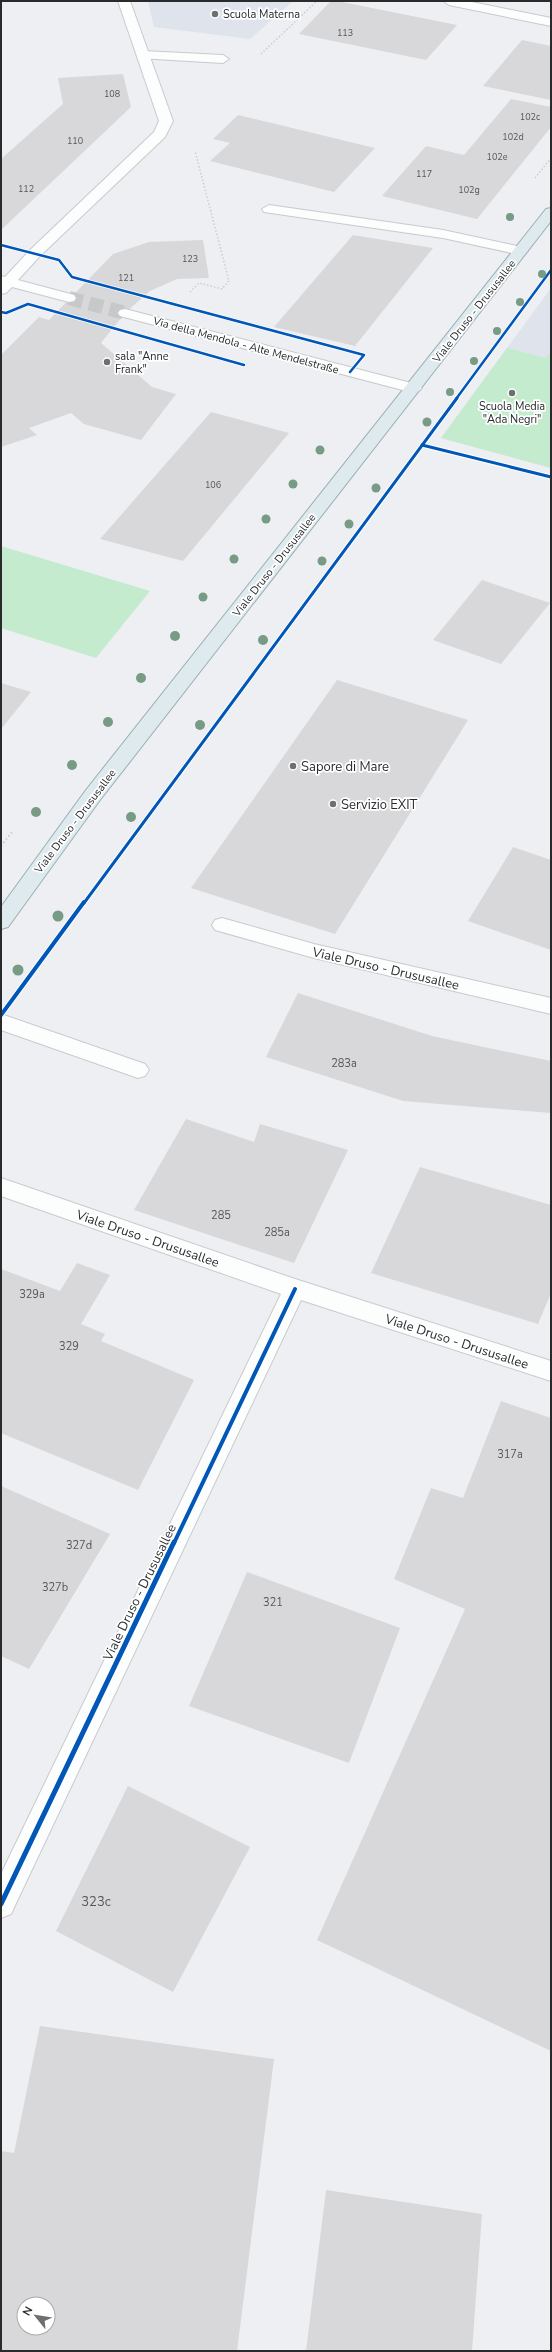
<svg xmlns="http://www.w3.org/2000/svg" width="552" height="2352" viewBox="0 0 552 2352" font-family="'Nunito Sans',sans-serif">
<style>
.built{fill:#dee3ec}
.green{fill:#c4ebce}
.building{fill:#d8d8da;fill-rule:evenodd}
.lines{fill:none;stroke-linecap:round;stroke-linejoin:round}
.street-tunnel{stroke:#c6c8ca;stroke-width:14;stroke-dasharray:14 7;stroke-linecap:butt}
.lane-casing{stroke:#c8cacd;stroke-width:2}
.street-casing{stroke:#c8cacd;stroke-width:2}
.primary-casing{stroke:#99afb5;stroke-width:2}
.path-far1{stroke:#cccdcf;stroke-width:1.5;stroke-dasharray:1.5 2;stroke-linecap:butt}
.path{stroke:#cccdcf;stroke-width:2;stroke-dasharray:1.5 2.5;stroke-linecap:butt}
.lane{fill:#fcfdfd;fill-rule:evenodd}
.street{fill:#fcfdfd;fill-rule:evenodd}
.primary{fill:#deeaee;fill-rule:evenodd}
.cycleway-far3-casing{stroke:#fff;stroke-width:4}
.cycleway-far2-casing{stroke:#fff;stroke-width:5}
.cycleway-far1-casing{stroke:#fff;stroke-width:6}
.cycleway-casing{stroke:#fff;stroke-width:8}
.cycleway-far3{stroke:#0057b8;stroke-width:2.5}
.cycleway-far2{stroke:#0057b8;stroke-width:3}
.cycleway-far1{stroke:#0057b8;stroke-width:4}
.cycleway{stroke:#0057b8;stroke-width:5}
.tree{fill:#779b85}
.poi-dot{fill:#6d6f71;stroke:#fff;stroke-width:1.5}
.labels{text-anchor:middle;stroke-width:3.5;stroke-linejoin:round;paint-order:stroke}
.far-number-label{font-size:9px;fill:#545658}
.far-poi-label{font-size:11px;fill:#282a2c;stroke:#fff;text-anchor:start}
.far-street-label{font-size:11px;fill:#282a2c;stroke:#fff}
.number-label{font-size:11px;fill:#545658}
.poi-label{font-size:13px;fill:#282a2c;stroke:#fff;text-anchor:start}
.street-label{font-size:13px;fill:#282a2c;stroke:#fff}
.near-number-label{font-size:13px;fill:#545658}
</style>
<rect width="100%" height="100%" fill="#edeff2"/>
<g class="built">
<path d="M148,1h145l-43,38 -96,-12z"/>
<path d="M551,288v180l-110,-30z"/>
</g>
<g class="green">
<path d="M507,348l39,10 5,-7v117l-110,-30z"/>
<path d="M1,546l149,45 -54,67 -95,-30z"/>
</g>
<g class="building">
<path d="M331,1h6l120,24 -31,35 -127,-26z"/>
<path d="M522,40l29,6v54l-68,-14z"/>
<path d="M123,74l8,33 -130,123v-71l62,-55 -5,-26z"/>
<path d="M511,99l40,8v20l-74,92 -95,-23 44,-50 38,9z"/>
<path d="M238,115l137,33 -41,44 -124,-31 20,-18 -17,-4z"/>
<path d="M353,235l80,13 -78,98 -81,-19z"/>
<path d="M203,240l6,38 -32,1 -27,12 -25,22 -24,30 51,44 24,7 -35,46 -57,-16 -13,-11 -42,15 8,7 -36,12v-92l38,-38 10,3 64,-66 36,-12z"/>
<path d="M211,412l78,21 -106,128 -83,-22z"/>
<path d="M482,580l68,23 -49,61 -68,-24z"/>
<path d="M337,680l131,40 -133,214 -144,-46z"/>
<path d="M1,683l30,9 -30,37z"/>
<path d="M513,847l38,13v90l-83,-29z"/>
<path d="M298,993l134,43 119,25v52l-148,-12 -137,-44z"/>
<path d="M186,1119l68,23 6,-18 88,26 -54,113 -160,-53z"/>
<path d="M420,1167l131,38v88l-13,31 -167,-51z"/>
<path d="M77,1263l33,12 -29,49 24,10 -4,7 93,39 -56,110 -137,-57v-164l59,22z"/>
<path d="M501,1401l50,17v633l-234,-111 148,-331 -71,-30 37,-91 32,10z"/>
<path d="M1,1486l109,48 -81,135 -28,-13z"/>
<path d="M247,1572l153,56 -51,135 -160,-57z"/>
<path d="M128,1786l122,61 -77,145 -117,-61z"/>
<path d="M40,2026l234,33 -37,292h-236v-200l13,2zM24,2304h24v24h-24z"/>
<path d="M326,2190l156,24 -10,137h-166z"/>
</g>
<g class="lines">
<path class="street-tunnel" d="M69,298l56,15"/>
<g class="lane-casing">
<g id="lane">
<path d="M143,51l80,4 6,4 -6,4 -85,-5 -1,-3z"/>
<path d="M269,205l174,25 83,18 2,3 -7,4 -78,-17 -179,-26 -2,-3z"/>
<path d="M1,1014l144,50 4,6 -4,6 -7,2 -137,-48z"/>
</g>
</g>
<g class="street-casing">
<g id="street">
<path d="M118,1h12l43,120 -8,16 -125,119 -22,24 56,15 2,3 -2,3 -5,1 -57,-15 -6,6 -5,1v-18l4,1 25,-27 124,-118 5,-11z"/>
<path d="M443,1h24l84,17v8l-102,-21z"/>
<path d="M125,309l294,76 3,3 -3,3 -5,2 -294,-77 -2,-3 2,-3z"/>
<path d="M222,918l92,26 237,54v16l-237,-56 -99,-28 -3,-5 3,-5z"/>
<path d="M1,1178l294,101 256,82v20l-250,-81 -290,614 -10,4v-44l280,-580 -280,-98z"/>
</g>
</g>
<g class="primary-casing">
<path id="primary" d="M551,208v13l-451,579 -92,127 -7,2v-22l85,-117 460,-581z"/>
</g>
<g class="path-far1">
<path d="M261,54l56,-53"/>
<path d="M535,178l16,-20"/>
<path d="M190,292l9,-9 23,6 7,-8 -34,-130"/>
</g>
<path class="path" d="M1,846l11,-14"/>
<use href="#lane" class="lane"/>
<use href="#street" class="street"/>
<use href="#primary" class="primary"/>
<g class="cycleway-far3-casing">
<g id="cycleway-far3">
<path d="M1,245l58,15 13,17 292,78 -14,17"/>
<path d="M1,312l5,1 22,-9 216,61"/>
<path d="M456,399l95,-129"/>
</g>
</g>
<g class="cycleway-far2-casing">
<g id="cycleway-far2">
<path d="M422,445l129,32"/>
<path d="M84,903l373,-505"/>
</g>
</g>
<g class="cycleway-far1-casing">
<g id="cycleway-far1">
<path d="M1,1015l83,-113"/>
<path d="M174,1543l121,-254"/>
</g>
</g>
<g class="cycleway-casing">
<path id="cycleway" d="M1,1904l173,-362"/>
</g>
<use href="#cycleway-far3" class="cycleway-far3"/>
<use href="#cycleway-far2" class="cycleway-far2"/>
<use href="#cycleway-far1" class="cycleway-far1"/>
<use href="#cycleway" class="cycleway"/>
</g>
<g class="tree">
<circle cx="510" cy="217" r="4"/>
<circle cx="542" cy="274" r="4"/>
<circle cx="520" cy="302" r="4"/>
<circle cx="497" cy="331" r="4"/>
<circle cx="474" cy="361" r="4"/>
<circle cx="450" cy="392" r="4"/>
<circle cx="427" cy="422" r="4.5"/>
<circle cx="320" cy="450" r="4.5"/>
<circle cx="293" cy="484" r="4.5"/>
<circle cx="376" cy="488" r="4.5"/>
<circle cx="266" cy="519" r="4.5"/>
<circle cx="349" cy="524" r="4.5"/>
<circle cx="234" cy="559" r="4.5"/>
<circle cx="322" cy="561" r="4.5"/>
<circle cx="203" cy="597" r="4.5"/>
<circle cx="175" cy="636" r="5"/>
<circle cx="263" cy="640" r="5"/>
<circle cx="141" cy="678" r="5"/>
<circle cx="108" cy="722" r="5"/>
<circle cx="200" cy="725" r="5"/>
<circle cx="72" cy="765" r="5"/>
<circle cx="36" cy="812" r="5"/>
<circle cx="131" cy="817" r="5"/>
<circle cx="58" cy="916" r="5.5"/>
<circle cx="18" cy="970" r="5.5"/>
</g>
<g class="poi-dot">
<circle cx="215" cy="14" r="4"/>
<circle cx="107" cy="362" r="4"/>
<circle cx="512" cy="393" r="4"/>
<circle cx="293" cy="766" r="4"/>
<circle cx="333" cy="804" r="4"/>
</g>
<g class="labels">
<g class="far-number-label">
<text x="345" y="36">113</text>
<text x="112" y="97">108</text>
<text x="530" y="120">102c</text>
<text x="513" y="140">102d</text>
<text x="75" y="144">110</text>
<text x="497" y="160">102e</text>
<text x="424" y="177">117</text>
<text x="26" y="192">112</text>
<text x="469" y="193">102g</text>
<text x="190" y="262">123</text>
<text x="126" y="281">121</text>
<text x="213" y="488">106</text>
</g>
<g class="far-poi-label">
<text x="223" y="18">Scuola Materna</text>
<text x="115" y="360">sala "Anne<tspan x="115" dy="13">Frank"</tspan></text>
<text x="512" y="410" text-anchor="middle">Scuola Media<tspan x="512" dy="13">"Ada Negri"</tspan></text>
</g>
<g class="far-street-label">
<text transform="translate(474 311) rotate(-52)" y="4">Viale Druso - Drususallee</text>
<text transform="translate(246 345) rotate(15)" y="4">Via della Mendola - Alte Mendelstraße</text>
<text transform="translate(274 565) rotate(-52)" y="4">Viale Druso - Drususallee</text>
<text transform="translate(75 821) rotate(-53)" y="4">Viale Druso - Drususallee</text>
</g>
<g class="number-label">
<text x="344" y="1067">283a</text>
<text x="221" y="1219">285</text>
<text x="277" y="1236">285a</text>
<text x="32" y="1298">329a</text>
<text x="69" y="1350">329</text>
<text x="510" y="1458">317a</text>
<text x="79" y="1549">327d</text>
<text x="55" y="1591">327b</text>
<text x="273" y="1606">321</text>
</g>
<g class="poi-label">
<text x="301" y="771">Sapore di Mare</text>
<text x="341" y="809">Servizio EXIT</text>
</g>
<g class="street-label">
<text transform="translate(386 968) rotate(13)" y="5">Viale Druso - Drususallee</text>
<text transform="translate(148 1238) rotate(19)" y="5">Viale Druso - Drususallee</text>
<text transform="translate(457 1341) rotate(18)" y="5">Viale Druso - Drususallee</text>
<text transform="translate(139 1592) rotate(-64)" y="5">Viale Druso - Drususallee</text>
</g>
<g class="near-number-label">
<text x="96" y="1906">323c</text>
</g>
</g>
<rect width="552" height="2352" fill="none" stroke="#282a2c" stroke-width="4"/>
<g transform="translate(36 2316) rotate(300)"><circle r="19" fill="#ffffff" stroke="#a9aaab"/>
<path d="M0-3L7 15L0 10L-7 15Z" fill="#6d6f71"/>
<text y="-6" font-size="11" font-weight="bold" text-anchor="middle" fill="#282a2c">N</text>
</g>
</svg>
